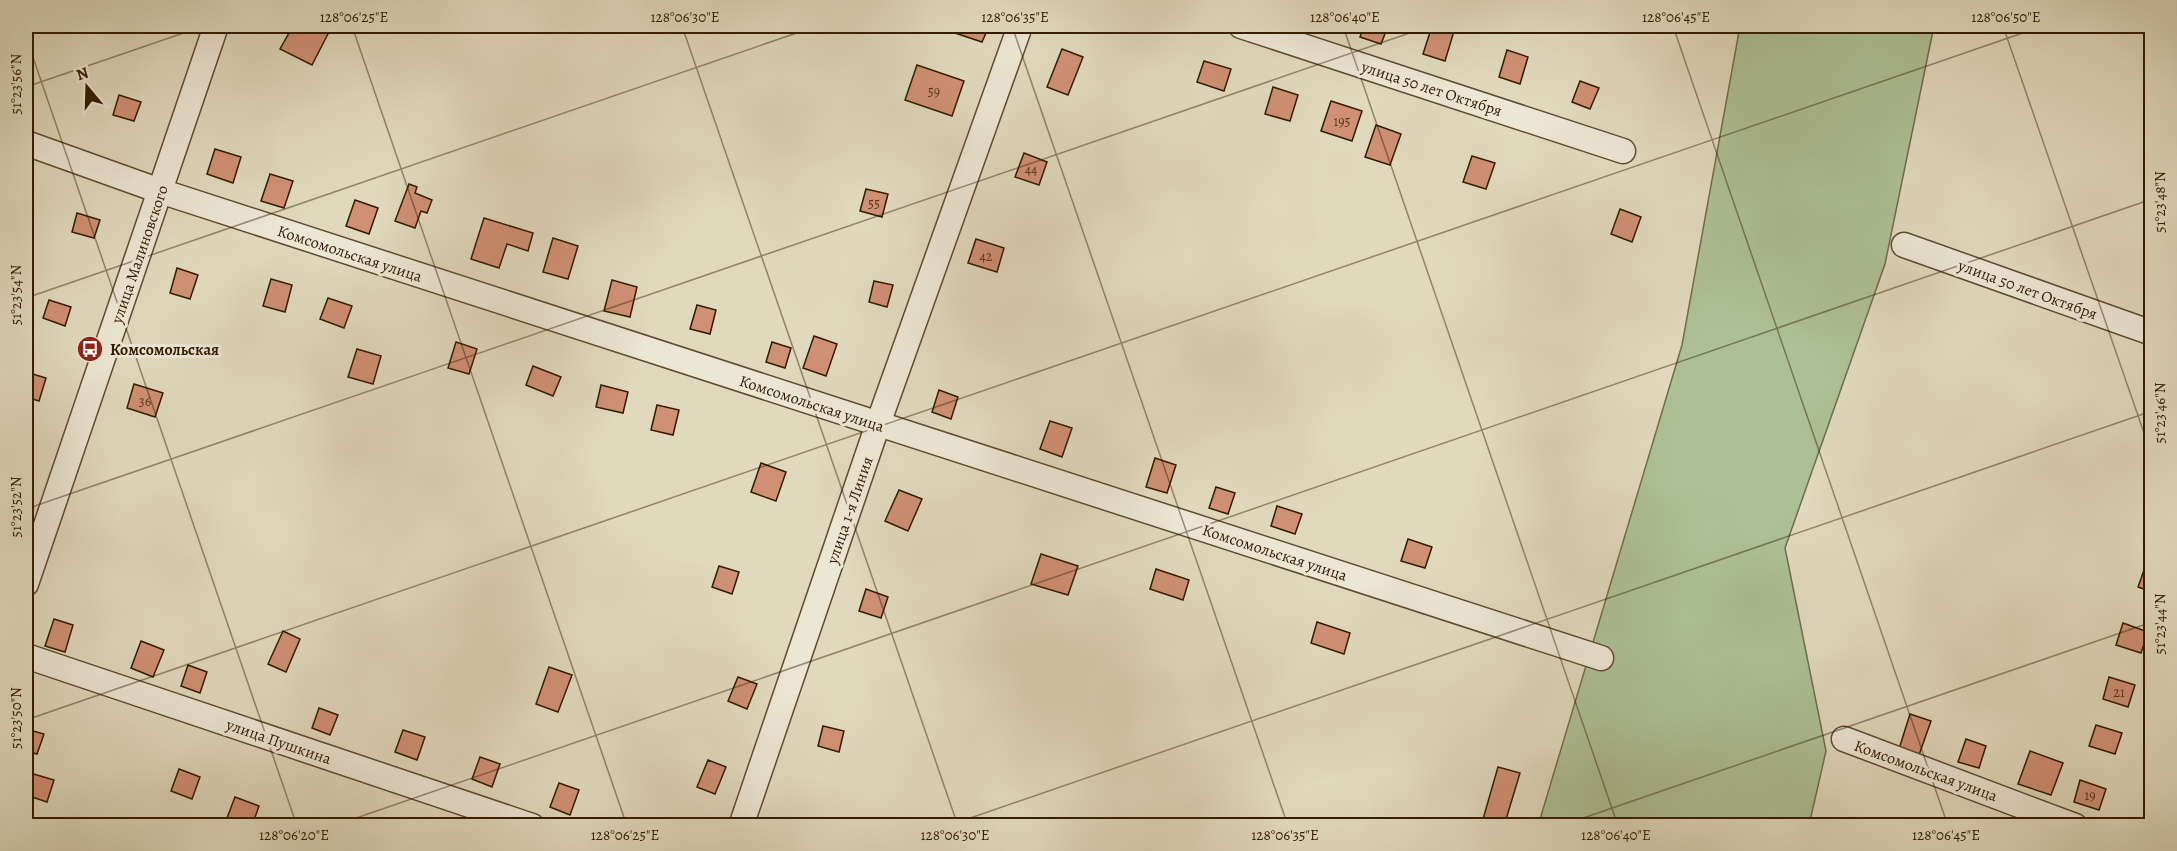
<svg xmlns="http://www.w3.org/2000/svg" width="2177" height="851" viewBox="0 0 2177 851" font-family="Alegreya,serif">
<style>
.green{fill:#adc095;stroke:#706e4a;stroke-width:1.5}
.building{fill:#d09074;stroke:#321c00;stroke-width:1.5}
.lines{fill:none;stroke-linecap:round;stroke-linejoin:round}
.minor-casing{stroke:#5e4b2f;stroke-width:27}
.minor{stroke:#ece6d4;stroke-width:24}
.ticks{fill:none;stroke:#321c00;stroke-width:1.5;stroke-opacity:0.45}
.labels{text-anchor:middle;stroke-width:6;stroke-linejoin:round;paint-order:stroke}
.number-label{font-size:14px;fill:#5a391d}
.street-label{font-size:16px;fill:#321c00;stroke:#ece6d4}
.poi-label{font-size:16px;font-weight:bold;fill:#321c00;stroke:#ece6d4;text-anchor:start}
.neatline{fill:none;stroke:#321c00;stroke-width:2}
.ticks-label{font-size:15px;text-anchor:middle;fill:#321c00}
</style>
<rect width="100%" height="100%" fill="#e1d9bd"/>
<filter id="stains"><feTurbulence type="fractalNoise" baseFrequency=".00333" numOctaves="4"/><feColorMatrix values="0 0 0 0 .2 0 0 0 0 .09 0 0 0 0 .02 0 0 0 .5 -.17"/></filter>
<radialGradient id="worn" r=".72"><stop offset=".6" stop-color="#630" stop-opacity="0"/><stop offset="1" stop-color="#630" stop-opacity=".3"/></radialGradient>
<path class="green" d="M1740,26h194l-49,238 -100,284 41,203 -17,74 -271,1 144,-481z"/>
<g class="building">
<path d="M293,26h39l-20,39 -32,-16z"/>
<path d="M958,26h31l-7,16 -27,-9z"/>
<path d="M1364,26h24l-7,18 -21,-7z"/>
<path d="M1432,26l22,5 -9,30 -22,-7z"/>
<path d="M1062,49l21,8 -15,38 -21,-8z"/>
<path d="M1507,50l21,7 -8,27 -21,-7z"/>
<path d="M1204,61l27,8 -7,22 -27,-9z"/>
<path d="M917,65l47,16 -12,35 -47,-16z"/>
<path d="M1580,81l19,7 -9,21 -18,-7z"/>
<path d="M1273,87l25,8 -8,26 -25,-7z"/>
<path d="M119,95l22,7 -7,19 -21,-6z"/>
<path d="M1331,101l31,10 -10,30 -31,-10z"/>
<path d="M1376,125l25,9 -11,31 -25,-8z"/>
<path d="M215,149l26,8 -8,26 -26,-9z"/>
<path d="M1024,153l23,9 -8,23 -24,-8z"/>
<path d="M1472,156l23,7 -9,26 -23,-7z"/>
<path d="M270,174l23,7 -9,27 -23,-7z"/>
<path d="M409,184l8,3 -2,6 17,7 -5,13 -6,-2 -6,17 -20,-7z"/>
<path d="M866,189l22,5 -6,23 -22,-6z"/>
<path d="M355,200l23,8 -9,26 -23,-8z"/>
<path d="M1620,209l21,8 -9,25 -21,-8z"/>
<path d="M77,213l23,7 -6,18 -22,-6z"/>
<path d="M484,218l49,15 -5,18 -21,-7 -8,24 -28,-9z"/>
<path d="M553,238l25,8 -10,33 -25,-7z"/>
<path d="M976,239l28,9 -7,24 -29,-9z"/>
<path d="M177,268l21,7 -8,24 -20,-6z"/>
<path d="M271,279l21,6 -7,27 -22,-6z"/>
<path d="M612,280l25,7 -7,30 -26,-6z"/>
<path d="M874,281l19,4 -6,22 -18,-5z"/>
<path d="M328,298l24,8 -8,22 -24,-9z"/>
<path d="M49,300l22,7 -6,19 -22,-8z"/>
<path d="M697,305l19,5 -6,24 -20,-5z"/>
<path d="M814,336l23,8 -11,32 -23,-8z"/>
<path d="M456,342l21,7 -8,25 -21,-6z"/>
<path d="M772,342l19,6 -6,20 -19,-6z"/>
<path d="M357,349l24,7 -8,28 -25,-7z"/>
<path d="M533,366l28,11 -8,19 -27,-11z"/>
<path d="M26,372l20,6 -7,23 -13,-4z"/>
<path d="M134,384l29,9 -8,24 -28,-9z"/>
<path d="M601,385l27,7 -5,21 -27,-6z"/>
<path d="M939,390l19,7 -7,22 -19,-7z"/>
<path d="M657,405l22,5 -6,25 -22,-5z"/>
<path d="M1050,421l22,7 -10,29 -22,-8z"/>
<path d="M1155,458l21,7 -9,28 -21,-6z"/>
<path d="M761,463l25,9 -10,29 -25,-9z"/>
<path d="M1216,487l19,6 -7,21 -19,-6z"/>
<path d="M899,490l23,9 -14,32 -23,-10z"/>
<path d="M1277,506l25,8 -7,20 -24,-8z"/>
<path d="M1408,539l24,8 -7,21 -24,-7z"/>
<path d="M1041,554l37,12 -10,29 -37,-11z"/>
<path d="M719,566l20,6 -7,22 -20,-7z"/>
<path d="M1156,569l33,11 -6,20 -33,-11z"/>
<path d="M2144,570l8,3v19l-14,-5z"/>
<path d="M866,589l22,8 -7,21 -22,-7z"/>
<path d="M54,619l19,6 -8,27 -20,-6z"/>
<path d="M1317,622l33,11 -6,21 -33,-11z"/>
<path d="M2123,623l25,9 -7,21 -25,-8z"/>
<path d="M283,631l17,8 -14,33 -18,-8z"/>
<path d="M141,641l23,9 -11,27 -22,-9z"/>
<path d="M188,665l19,7 -7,21 -19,-7z"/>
<path d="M549,667l23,8 -14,37 -22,-8z"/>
<path d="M738,677l19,7 -10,25 -19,-8z"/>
<path d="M2109,677l26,8 -7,22 -25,-8z"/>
<path d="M319,708l19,7 -8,20 -18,-7z"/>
<path d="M1910,714l21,7 -12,34 -20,-6z"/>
<path d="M2096,725l26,8 -7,21 -26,-8z"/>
<path d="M823,726l21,5 -5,21 -21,-6z"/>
<path d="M26,729l18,5 -7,20 -11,-3z"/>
<path d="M403,730l22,7 -8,23 -22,-8z"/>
<path d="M1966,739l20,7 -7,22 -21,-6z"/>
<path d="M2030,751l33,12 -12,32 -33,-11z"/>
<path d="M480,757l20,7 -8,23 -20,-8z"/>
<path d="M708,760l18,7 -11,27 -18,-7z"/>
<path d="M1498,767l22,6 -16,53h-23z"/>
<path d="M179,769l21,8 -8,22 -21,-8z"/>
<path d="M30,773l24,7 -7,22 -21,-7v-7z"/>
<path d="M2080,780l26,9 -7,21 -25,-8z"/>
<path d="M559,783l20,7 -9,25 -20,-8z"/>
<path d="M235,797l24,9 -7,20 -25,-8z"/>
</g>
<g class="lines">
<g class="minor-casing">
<g id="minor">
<path d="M1241,26l382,125"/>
<path d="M26,143l134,48 1441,467"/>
<path d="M1904,245l248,88"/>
<path d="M26,584l190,-558"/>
<path d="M26,656l506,170"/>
<path d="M1844,739l231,87"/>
<path d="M741,826l137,-402 142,-398"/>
</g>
</g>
<use href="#minor" class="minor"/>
</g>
<path class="ticks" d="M352,26l275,800M682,26l276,800M1012,26l276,800M1343,26l275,800M1673,26l275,800M2003,26l149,430M26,37l271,789M26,87l178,-61M26,298l791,-272M26,509l1404,-483M26,720l2017,-694M333,826l1819,-627M947,826l1205,-415M1560,826l592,-204"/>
<defs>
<g id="bus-disc" transform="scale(1.35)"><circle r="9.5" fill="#8f2418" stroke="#ece6d4"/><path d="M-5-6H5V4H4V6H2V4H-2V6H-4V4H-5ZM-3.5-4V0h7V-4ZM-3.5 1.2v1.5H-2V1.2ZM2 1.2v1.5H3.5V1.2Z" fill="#fff"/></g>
</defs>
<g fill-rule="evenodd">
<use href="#bus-disc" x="90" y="349"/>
</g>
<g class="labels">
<g class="number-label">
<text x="934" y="96">59</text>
<text x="1342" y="126">195</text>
<text x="1031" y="174">44</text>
<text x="874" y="208">55</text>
<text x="986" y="261">42</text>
<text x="145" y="406">36</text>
<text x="2119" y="697">21</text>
<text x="2090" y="800">19</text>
</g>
<g class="street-label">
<text transform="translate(1432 88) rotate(18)" y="6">улица 50 лет Октября</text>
<text transform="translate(350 253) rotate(18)" y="6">Комсомольская улица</text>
<text transform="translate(139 254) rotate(-71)" y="6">улица Малиновского</text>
<text transform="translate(2028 289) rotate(20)" y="6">улица 50 лет Октября</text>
<text transform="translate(812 403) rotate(18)" y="6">Комсомольская улица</text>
<text transform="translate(849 510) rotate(-71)" y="6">улица 1-я Линия</text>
<text transform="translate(1275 552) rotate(18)" y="6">Комсомольская улица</text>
<text transform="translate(279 741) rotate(19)" y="6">улица Пушкина</text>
<text transform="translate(1926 770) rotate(20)" y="6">Комсомольская улица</text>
</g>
<g class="poi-label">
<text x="110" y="355">Комсомольская</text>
</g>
</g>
<rect width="2177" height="851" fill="none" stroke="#e1d9bd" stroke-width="66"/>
<g transform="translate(87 87) rotate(341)" stroke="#ece6d4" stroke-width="4.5" paint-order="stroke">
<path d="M0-4.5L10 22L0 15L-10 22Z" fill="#321c00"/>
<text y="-9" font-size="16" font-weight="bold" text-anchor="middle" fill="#321c00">N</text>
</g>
<rect x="33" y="33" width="2111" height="785" class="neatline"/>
<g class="ticks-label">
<text x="354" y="22">128°06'25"E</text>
<text x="685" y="22">128°06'30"E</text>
<text x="1015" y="22">128°06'35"E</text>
<text x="1345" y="22">128°06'40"E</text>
<text x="1676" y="22">128°06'45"E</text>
<text x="2006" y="22">128°06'50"E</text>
<text transform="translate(16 84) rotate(-90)" y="5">51°23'56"N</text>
<text transform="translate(2160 202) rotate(-90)" y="5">51°23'48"N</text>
<text transform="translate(16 295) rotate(-90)" y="5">51°23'54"N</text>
<text transform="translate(2160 413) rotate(-90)" y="5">51°23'46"N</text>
<text transform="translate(16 507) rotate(-90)" y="5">51°23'52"N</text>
<text transform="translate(2160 624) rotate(-90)" y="5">51°23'44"N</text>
<text transform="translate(16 718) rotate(-90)" y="5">51°23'50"N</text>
<text x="294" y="840">128°06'20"E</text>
<text x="625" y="840">128°06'25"E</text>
<text x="955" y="840">128°06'30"E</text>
<text x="1285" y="840">128°06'35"E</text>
<text x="1616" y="840">128°06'40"E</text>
<text x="1946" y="840">128°06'45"E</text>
</g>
<rect width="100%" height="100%" filter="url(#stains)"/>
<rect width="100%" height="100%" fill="url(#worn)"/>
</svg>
